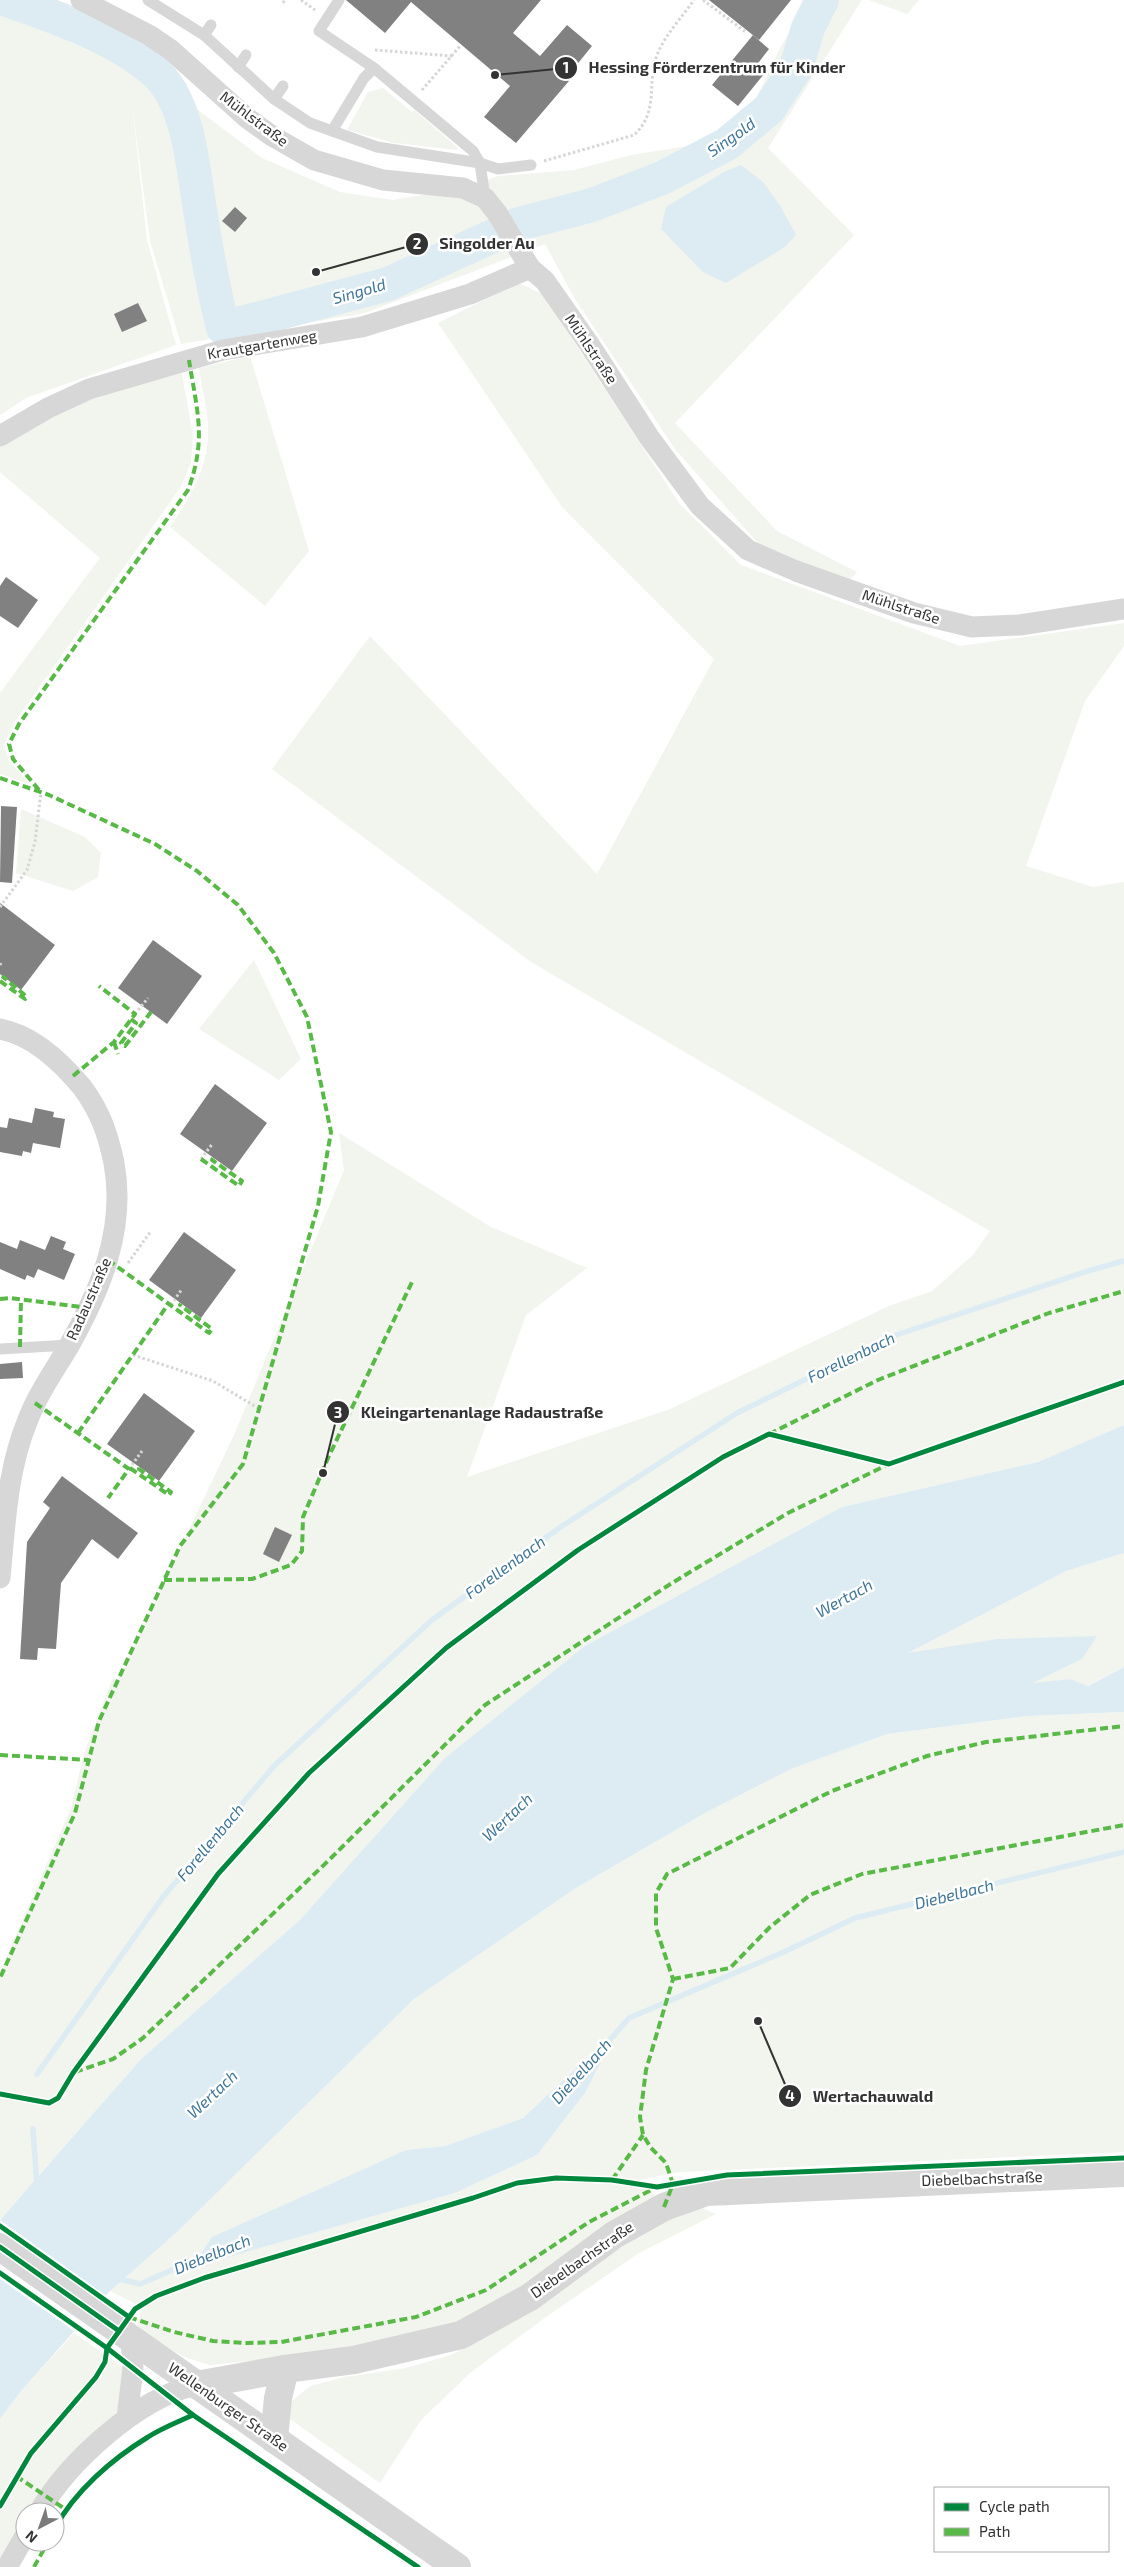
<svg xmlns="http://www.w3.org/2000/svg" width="1124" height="2567" viewBox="0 0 1124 2567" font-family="'Exo 2',sans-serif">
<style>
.green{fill:#f1f5ed;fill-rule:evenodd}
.water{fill:#ddebf3}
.pier{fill:#fff}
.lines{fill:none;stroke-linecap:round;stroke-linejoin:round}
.stream{stroke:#ddebf3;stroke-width:5.5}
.river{stroke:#ddebf3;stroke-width:34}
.building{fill:#818181}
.path{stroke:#d6d6d6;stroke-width:3;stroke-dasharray:2.5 2.5;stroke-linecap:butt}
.service{stroke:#d7d7d7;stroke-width:11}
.minor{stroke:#d7d7d7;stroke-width:21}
.tertiary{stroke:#d7d7d7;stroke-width:28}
.quiet{stroke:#58b947;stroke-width:4;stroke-dasharray:8 4;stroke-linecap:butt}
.cycleway-casing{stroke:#fff;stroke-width:8}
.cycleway{stroke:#00873e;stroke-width:5}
.labels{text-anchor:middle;stroke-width:5;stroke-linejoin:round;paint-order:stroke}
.street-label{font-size:15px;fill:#333;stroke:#fff}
.water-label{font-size:16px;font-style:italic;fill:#3f7597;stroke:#fff}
.leader{fill:none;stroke:#333;stroke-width:2}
.callout-dot{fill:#333;stroke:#fff;stroke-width:2}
.mark-label{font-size:15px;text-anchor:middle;font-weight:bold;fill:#fff}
.callout-label{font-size:16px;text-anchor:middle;font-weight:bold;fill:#333;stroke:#fff;stroke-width:5;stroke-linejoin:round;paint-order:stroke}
</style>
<rect width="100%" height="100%" fill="#fff"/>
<g class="green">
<path d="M808,0h54l-94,148 86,87 -179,188 102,108 80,41 -8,9 -86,-32 -88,-100 -100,-150 -30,-55 -180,69 -184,31 -31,-103 -18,-137 15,136 29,105 -150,53 -26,17v-405l126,46 136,102 78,34 53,8 70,-12 35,-12 76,-6 57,-15 57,-9 24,-12 43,-33 25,-53z"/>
<path d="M869,0h50l-12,14z"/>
<path d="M383,88l29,24 2,-2 43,37v3l-63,-7 -47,-13 21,-38z"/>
<path d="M518,283l25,11 136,209 62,62 219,81 164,-23v23l-39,55 -59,165 67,21 31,-5v543l-86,37 -196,45 -541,412 -160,140 -141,161v-248l71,-164 13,-54 29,-77 4,4 117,-246 110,-265 -5,-37 152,94 96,41 -61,47 -59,162 203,-68 219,-103 43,-15 41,-36 17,-24 -459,-269 -259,-193 98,-133 227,238 117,-215 -152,-152 -124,-184z"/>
<path d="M250,356l59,195 -44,55 -95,-79c19,-29 37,-56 38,-92 1,-22 -6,-45 -9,-67z"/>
<path d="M182,373l11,63 -2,27 -11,25 -166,235 -10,21 5,17 21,23 -30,-10v-81l100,-135 -100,-86v-27l52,-29 43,-19z"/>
<path d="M21,809l64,28 16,16 -3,24 -25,14 -57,-18z"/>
<path d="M254,960l47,99 -22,21 -80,-51z"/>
<path d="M1124,1553v114l-37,19 -17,-7 -39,5 51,-25 -176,-5 160,-83z"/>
<path d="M1124,1712v440l-445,20 -39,8 14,14 1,7 -132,89 -45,24 -51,21 -143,23 -75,7 -27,-9 -45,-28 4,-16 -7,-9 -24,-12 67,-59 237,-233 162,-111 129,-75 86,-44 96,-35 141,-18zM604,2042l5,4 -24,47 -48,62 -82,38 -244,69 -14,-3 16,-22 193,-87 39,-4 78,-28z"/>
<path d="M702,2208l14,6 -77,39 -93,64 -76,56 -49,47 -41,63 -90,-64 1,-17 19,-16 35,-9 61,-9 45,-13 38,-20 111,-75 68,-40z"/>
<path d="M74,2333l53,37 -5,40 -92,102h-5v9l-25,44v-146l21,-28z"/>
</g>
<g class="water">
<path d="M741,165l22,17 18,25 15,28 -11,12 -59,36 -23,-11 -42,-43 5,-22 58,-35z"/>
<path d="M1124,1425v128l-58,18 -158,82 90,-14 99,-3 -15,23 -49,24 37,-4 18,7 36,-19v45l-96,4 -141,18 -96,35 -86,44 -129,75 -162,111 -237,233 -67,59 -89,100 -21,28v-199l141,-161 160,-140 144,-161 140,-112 257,-139 196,-45z"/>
<path d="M604,2042l5,4 -24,47 -48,62 -82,38 -244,69 -14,-3 15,-22 194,-87 39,-4 78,-28z"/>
</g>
<path class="pier" d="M0,2220l108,77 -31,36 -77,-54z"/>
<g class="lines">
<g class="stream">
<path d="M602,2049l27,-31 155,-66 71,-34 269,-66"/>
<path d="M37,2074l126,-177 111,-131 158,-146 130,-94 175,-113 159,-78 192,-64 36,-10"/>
<path d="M33,2129l4,58"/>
<path d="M115,2278l25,6 64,-28"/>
</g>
<path class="river" d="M7,0c48,17 108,37 147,71 36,31 39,100 47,145 6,38 13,75 22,112l165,-44 131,-60 73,-19 70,-27 65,-34 42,-35 27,-41 12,-40 14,-28"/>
</g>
<g class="building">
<path d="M346,0h195l-28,33 27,23 27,-31 25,21 -26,32 3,3 -53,62 -32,-26 26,-31 -99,-84 -26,31z"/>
<path d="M709,0h82l-32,40z"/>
<path d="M753,35l16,14 -14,18 9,7 -26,32 -26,-21z"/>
<path d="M235,207l12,11 -12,14 -13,-11z"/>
<path d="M138,303l9,18 -25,11 -8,-18z"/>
<path d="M6,577l32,23 -20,28 -18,-12v-30z"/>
<path d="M1,806l16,1 -5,76 -12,-1z"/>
<path d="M0,903l55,42 -34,45 -21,-16z"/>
<path d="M153,940l49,36 -35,48 -49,-36z"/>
<path d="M215,1084l52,39 -35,48 -52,-37z"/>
<path d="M35,1108l19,4 -1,5 12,2 -5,29 -27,-5 -2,10 -8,-2 -1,5 -22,-4v-25l7,1 2,-10 23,5z"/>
<path d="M184,1232l52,38 -35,48 -52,-38z"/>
<path d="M51,1236l15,6 -3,7 12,5 -11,26 -26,-11 -4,9 -7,-3 -2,5 -25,-11v-27l17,7 3,-9 25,10z"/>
<path d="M22,1362l1,16 -23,1v-15z"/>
<path d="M144,1393l51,38 -36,50 -52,-37z"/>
<path d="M62,1476l76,57 -20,26 -26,-20 -31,44 -5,66 -18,-1 -1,12 -17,-1 7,-117 23,-34 -7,-6z"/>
<path d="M275,1527l17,8 -13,27 -16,-8z"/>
</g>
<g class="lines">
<g class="path">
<path d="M301,0l14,10"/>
<path d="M703,0l44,33"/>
<path d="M283,3l2,-3"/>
<path d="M375,50l77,6"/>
<path d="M422,90l39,-45"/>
<path d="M544,161l90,-26c26,-24 12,-51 23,-80 8,-20 25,-38 37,-55"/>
<path d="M0,907l27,-37 8,-28 6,-50"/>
<path d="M0,965l1,-2"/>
<path d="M135,1014l13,-16"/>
<path d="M201,1159l12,-16"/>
<path d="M128,1263l23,-32"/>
<path d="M171,1305l11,-16"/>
<path d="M133,1355l80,26 45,27"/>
<path d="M129,1469l13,-18"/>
</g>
<g class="service">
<path d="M148,0l56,35 70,64 36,24 67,24 103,16 18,6 33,-4"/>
<path d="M339,0l-20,31 55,37"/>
<path d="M204,35l7,-10"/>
<path d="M238,67l8,-12"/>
<path d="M274,99l9,-13"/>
<path d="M332,131l32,-53 10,-10 99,83 7,12 5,35"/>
<path d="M0,1349l69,-4"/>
</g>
<g class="minor">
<path d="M81,0l68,35 22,15 76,68 25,18 42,24 69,20 80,8 22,10 12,15 33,55 15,13 44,63 60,93 51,69 48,44 48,21 118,42 58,14 48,-2 104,-16"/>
<path d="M0,436l48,-28 41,-19 134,-39 139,-23 108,-33 60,-26"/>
<path d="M0,1029c33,6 62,34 82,58 18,24 26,47 32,76 12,66 -13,126 -45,183 -15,25 -32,49 -42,76 -20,49 -22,104 -27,156"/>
<path d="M127,2418l6,-50 -2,-28"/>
<path d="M39,2512c30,-51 99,-114 157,-127"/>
<path d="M7,2567l18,-31"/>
</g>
<g class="tertiary">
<path d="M0,2247l457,320"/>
<path d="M196,2385l89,-16 69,-9 107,-25 69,-38 84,-62 50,-28 42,-15 418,-19"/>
<path d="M274,2439l4,-41 7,-29"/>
</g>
<g class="quiet">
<path d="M0,778l49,17 106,49 42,27 41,34 36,48 33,64 24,115 -13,74 -75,258 -63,82 -81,175 -24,92 -75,165"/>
<path d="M39,790l-26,-31 -4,-15 10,-20 169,-234c19,-51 9,-79 1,-130"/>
<path d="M0,981l25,18 2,-2 -25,-21"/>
<path d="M131,1019l5,4 -15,20 4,3 26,-34"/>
<path d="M114,1042l4,12"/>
<path d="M73,1076l41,-34 21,-28 -36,-28"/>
<path d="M201,1159l38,27 3,-5 -30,-21 1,-2"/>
<path d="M108,1260l101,73 3,-4 -32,-24 1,-1"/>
<path d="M0,1299l10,-1 79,10"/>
<path d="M20,1347l1,-48"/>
<path d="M35,1403l94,66 -21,29"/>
<path d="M78,1433l91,-130"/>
<path d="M769,1434l109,-54 171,-67 75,-22"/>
<path d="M130,1468l39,27 2,-3 -32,-23v-3"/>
<path d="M164,1580l88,-1 39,-14 11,-14 1,-34 25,-59 84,-176"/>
<path d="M0,1755l89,5"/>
<path d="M673,1979l57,-11 40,-41 40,-32 52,-21 262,-49"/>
<path d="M75,2072l38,-13 30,-21 185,-177 157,-156 187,-122 116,-70 101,-49"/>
<path d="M612,2180l31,-45"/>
<path d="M664,2207l9,-23 -7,-21 -15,-15 -8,-13 -3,-18 6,-47 27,-91 -17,-51v-35l11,-19 165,-83 95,-35 59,-14 138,-16"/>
<path d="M129,2317l45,15 39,9 34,2 34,-1 135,-25 70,-27 103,-68 68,-35"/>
<path d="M16,2476l49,33"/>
<path d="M34,2567l14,-25"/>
</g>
<g class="cycleway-casing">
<g id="cycleway">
<path d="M0,2094l49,9 9,-5 15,-25 145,-199 91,-101 137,-125 132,-98 145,-93 46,-23 120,30 235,-82"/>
<path d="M0,2226l129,91"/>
<path d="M0,2247l119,84"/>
<path d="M0,2273l107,75 86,67 225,152"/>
<path d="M0,2506l31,-53 65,-76 9,-15 2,-14 28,-39 21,-13 48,-18 269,-80 44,-15 39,-5 56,2 45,7 70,-12 397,-17"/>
<path d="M55,2528c20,-37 57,-69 93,-91 14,-9 30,-15 45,-22"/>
</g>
</g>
<use href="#cycleway" class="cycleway"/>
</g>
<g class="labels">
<g class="street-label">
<text transform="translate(254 119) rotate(37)" y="5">Mühlstraße</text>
<text transform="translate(262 345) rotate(-10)" y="5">Krautgartenweg</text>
<text transform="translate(591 349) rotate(56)" y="5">Mühlstraße</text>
<text transform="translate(901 607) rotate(18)" y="5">Mühlstraße</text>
<text transform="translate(89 1299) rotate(-66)" y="5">Radaustraße</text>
<text transform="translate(982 2179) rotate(-2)" y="5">Diebelbachstraße</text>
<text transform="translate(582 2260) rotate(-35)" y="5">Diebelbachstraße</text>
<text transform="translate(228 2407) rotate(35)" y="5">Wellenburger Straße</text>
</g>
<g class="water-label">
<text transform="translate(731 137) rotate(-35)" y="6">Singold</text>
<text transform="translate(359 291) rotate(-16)" y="6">Singold</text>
<text transform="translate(851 1357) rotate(-26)" y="6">Forellenbach</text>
<text transform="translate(505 1567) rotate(-36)" y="6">Forellenbach</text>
<text transform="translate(844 1598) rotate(-29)" y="6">Wertach</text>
<text transform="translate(507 1817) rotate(-43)" y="6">Wertach</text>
<text transform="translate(210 1842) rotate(-50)" y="6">Forellenbach</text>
<text transform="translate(954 1894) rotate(-14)" y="6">Diebelbach</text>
<text transform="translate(581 2071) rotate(-48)" y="6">Diebelbach</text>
<text transform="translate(212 2094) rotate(-43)" y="6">Wertach</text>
<text transform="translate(212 2254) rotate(-22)" y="6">Diebelbach</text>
</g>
</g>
<path class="leader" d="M495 75L566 68M316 272L417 244M323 1473L338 1412M758 2021L790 2096"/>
<g class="callout-dot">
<circle cx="495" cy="75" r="5"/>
<circle cx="316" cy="272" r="5"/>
<circle cx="323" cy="1473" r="5"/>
<circle cx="758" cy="2021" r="5"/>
<circle cx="566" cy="68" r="12"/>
<circle cx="417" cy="244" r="12"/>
<circle cx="338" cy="1412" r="12"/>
<circle cx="790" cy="2096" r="12"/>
</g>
<g class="mark-label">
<text x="566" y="73">1</text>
<text x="417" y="249">2</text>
<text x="338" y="1418">3</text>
<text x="790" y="2101">4</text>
</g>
<g class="callout-label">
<text x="717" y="73">Hessing Förderzentrum für Kinder</text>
<text x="487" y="249">Singolder Au</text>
<text x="482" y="1418">Kleingartenanlage Radaustraße</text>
<text x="873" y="2102">Wertachauwald</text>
</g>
<rect x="934" y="2487" width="175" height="65" fill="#ffffff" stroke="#adadad"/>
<rect x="944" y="2503" width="25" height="8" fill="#00873e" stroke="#adadad"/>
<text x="979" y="2512" font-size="15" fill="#333333">Cycle path</text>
<rect x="944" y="2528" width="25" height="8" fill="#58b947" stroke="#adadad"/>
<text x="979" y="2537" font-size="15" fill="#333333">Path</text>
<g transform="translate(40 2527) rotate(221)"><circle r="24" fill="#ffffff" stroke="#adadad"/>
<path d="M0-4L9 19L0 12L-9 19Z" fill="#7a7a7a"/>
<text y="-8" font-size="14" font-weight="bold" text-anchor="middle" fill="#333333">N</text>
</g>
</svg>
